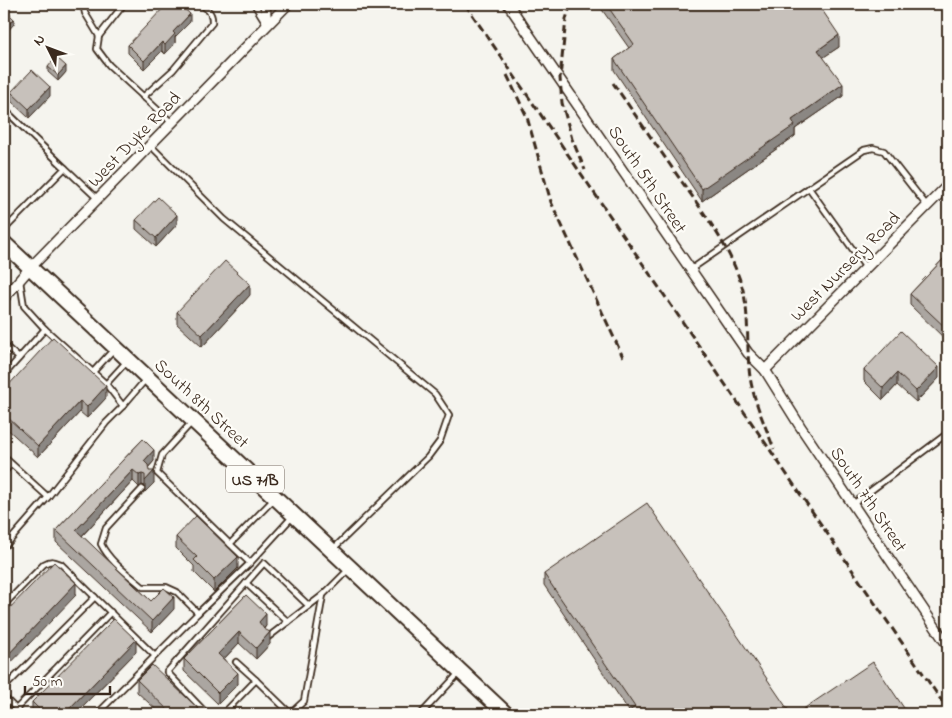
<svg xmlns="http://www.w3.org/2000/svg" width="952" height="718" viewBox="0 0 952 718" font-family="'Indie Flower',sans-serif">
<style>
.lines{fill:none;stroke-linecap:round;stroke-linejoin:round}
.lane-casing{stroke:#3b2a1e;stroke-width:8}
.street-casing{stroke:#3b2a1e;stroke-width:12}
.primary-casing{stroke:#3b2a1e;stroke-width:18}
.lane{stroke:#fdfcf7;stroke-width:4.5}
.street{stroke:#fdfcf7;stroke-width:9}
.primary{stroke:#fdfcf7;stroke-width:14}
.rail{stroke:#3b2a1e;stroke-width:3;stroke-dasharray:8 4;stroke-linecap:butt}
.wall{fill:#aba6a1;stroke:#3b2a1e}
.shaded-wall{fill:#8b8783;stroke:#3b2a1e}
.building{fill:#c7c1bb;stroke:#3b2a1e}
.labels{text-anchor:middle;stroke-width:4.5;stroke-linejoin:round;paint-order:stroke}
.shield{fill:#fdfcf7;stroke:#75695f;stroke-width:1}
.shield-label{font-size:16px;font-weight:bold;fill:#3b2a1e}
.street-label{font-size:18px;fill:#3b2a1e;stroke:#fdfcf7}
</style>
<rect width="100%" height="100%" fill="#f5f4ee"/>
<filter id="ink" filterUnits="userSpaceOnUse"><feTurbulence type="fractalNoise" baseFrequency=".02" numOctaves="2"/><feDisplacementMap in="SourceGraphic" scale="10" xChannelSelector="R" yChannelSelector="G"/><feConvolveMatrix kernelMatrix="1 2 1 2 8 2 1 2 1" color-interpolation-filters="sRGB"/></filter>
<g filter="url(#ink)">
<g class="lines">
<g class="lane-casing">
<g id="lane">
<path d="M83,4l2,9 14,23"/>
<path d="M124,4l-25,32 -2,13 12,16 63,58"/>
<path d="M254,4l10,16"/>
<path d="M143,97l30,-27 39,-47c1,-10 -4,-13 -11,-19"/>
<path d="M4,109l61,59"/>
<path d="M150,145l74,74 211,175 14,21 -9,26 -12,16 -96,93"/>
<path d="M809,188l57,80"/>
<path d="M4,230l61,-62 33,31"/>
<path d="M690,270l174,-120 9,-2 11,3 43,55"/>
<path d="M20,281l4,25 21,23 61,55 17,22 23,-27"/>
<path d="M4,345l15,13"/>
<path d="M93,372l21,-23"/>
<path d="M4,375l41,-46"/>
<path d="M106,384l21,-23"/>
<path d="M192,422l-30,33 -5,18 73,71 43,-44"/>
<path d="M4,457l44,40"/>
<path d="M4,472l7,-8"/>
<path d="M142,489l-36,39 -5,16c9,18 27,30 42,43h23l11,5 21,21 52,-50"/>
<path d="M853,504l95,-71"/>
<path d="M4,543l2,2 42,-48 58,-74 17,-17"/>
<path d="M230,544l20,19 43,-47"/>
<path d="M246,583l42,39"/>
<path d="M4,605l40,-41c7,-4 10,-3 17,0l94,92"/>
<path d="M267,638l56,-43"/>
<path d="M236,662l20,18"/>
<path d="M4,688l91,-91"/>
<path d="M4,697l17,17"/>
<path d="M16,709l95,-97"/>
<path d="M97,714l101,-101"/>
<path d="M207,714l-40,-42 97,-109 45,43"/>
<path d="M223,714l33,-34 35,34"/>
<path d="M290,714l14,-13 19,-106 26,-26"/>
<path d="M421,714l38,-41"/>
</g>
</g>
<g class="street-casing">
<g id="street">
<path d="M265,4l2,21"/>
<path d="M508,4l240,349 17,17 35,56 148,220"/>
<path d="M4,298l26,-30 258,-264"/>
<path d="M765,370l183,-185"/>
</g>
</g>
<g class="primary-casing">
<path id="primary" d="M4,243l502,471"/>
</g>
<use href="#lane" class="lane"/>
<use href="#street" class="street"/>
<use href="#primary" class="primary"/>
<g class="rail">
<path d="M465,4l483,706"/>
<path d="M571,4l-5,15 -6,59 2,25 10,36 13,31"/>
<path d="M507,75l20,42 24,85 72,155"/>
<path d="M613,83c23,33 46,66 69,99 24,34 50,68 61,108 7,29 3,58 7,87 4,25 15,48 24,72"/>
</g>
</g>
<g class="wall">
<path d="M598,4h220l21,43 -16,10 20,39 -48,33v7l-93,65 -88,-131v-11l15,-11z"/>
<path d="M190,22l-15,15v6l-10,11 -3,-3 -18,18 -16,-16v-8z"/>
<path d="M48,67l18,5 -8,9 -10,-9z"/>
<path d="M11,92l39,4 -21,22 -18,-17z"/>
<path d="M136,220l41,4 -21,23 -20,-18z"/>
<path d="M948,254v88l-38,-37v-11z"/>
<path d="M250,295l-48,52 -25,-23v-12z"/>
<path d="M864,370l75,8 -23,24 -19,-17 -14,15 -19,-19z"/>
<path d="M4,390l102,8 -19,20 -7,-6 -42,45 -34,-31z"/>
<path d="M143,439l11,22 -6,7 1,3 5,12 -9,9v-6l-3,-1 -3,2 -6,-6 -51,55 69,65 23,8 -22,23 -96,-90v-12z"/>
<path d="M176,537l62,31 -24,24 -20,-20v-6l-18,-18z"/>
<path d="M544,574l247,140 -162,-3 -85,-126z"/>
<path d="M246,595l20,31 -2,3 6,15 -14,15 -17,-16 -15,16 14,25 -20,20 -34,-33v-12z"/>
<path d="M136,652l-61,62h-43v-12z"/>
<path d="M137,680l67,34h-43l-24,-22z"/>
</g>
<g class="shaded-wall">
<path d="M190,14v8l-15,15v6l-10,11v-9l8,-13z"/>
<path d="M14,19v5l-10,11v-6z"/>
<path d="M839,35v12l-21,14v-11z"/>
<path d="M162,42v9l-18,18v-8z"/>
<path d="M66,66v6l-8,9v-6z"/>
<path d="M843,84v12l-48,33v7l-93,65v-12l90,-69z"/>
<path d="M50,87v9l-21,22v-9z"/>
<path d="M177,215v9l-21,23v-9z"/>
<path d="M250,284v11l-48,52v-12z"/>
<path d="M939,367v11l-23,24v-11z"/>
<path d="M897,373v12l-14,15v-12z"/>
<path d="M106,386v12l-19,20v-11z"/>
<path d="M80,401v11l-42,45v-11z"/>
<path d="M154,450v11l-10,11v-11z"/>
<path d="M133,470v11l-57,61v-12z"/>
<path d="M154,471v12l-9,9v-11z"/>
<path d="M142,474v11l-3,2v-12z"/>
<path d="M238,557v11l-24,24v-12z"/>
<path d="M76,583v12l-72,75v-11z"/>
<path d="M174,597v12l-22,23v-11z"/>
<path d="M266,614v12l-7,7v-11z"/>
<path d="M239,632v11l-21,22v-11z"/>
<path d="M270,632v12l-14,15v-11z"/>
<path d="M136,640v12l-61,62h-11z"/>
<path d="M238,673v11l-20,20v-11z"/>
</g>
<g class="building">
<path d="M167,4h12l11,10 -17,18 2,2 -10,11 -3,-3 -18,19 -16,-16z"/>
<path d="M606,4h212l21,31 -21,15 25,34 -51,36 3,5 -93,64 -88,-130 20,-15z"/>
<path d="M4,9l10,10 -10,10z"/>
<path d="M56,57l10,9 -8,9 -10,-8z"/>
<path d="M32,70l18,17 -21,22 -18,-17z"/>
<path d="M158,197l19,18 -21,23 -20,-18z"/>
<path d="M948,254v76l-38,-36z"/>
<path d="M225,261l25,23 -48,51 -25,-23z"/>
<path d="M901,331l38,36 -23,24 -19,-18 -14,15 -19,-18z"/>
<path d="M53,337l53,49 -19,21 -7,-6 -42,45 -34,-32v-24z"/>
<path d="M143,439l11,11 -10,11 4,4 1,6h5l-9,10v-6l-3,-1 -3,1 -6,-5 -57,60 75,71 13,-13 10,9 -22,24 -96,-91z"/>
<path d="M647,503l144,211h-166l10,-7 -91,-133z"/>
<path d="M196,516l42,41 -24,23 -20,-20 3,-3 -21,-20z"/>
<path d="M54,562l22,21 -72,76v-45z"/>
<path d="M246,595l20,19 -7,8 5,7 6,3 -14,16 -17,-16 -21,22 20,19 -20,20 -34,-34z"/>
<path d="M114,619l22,21 -72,74h-20l-12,-12z"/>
<path d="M873,662l35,52h-112z"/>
<path d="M152,665l52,49h-32l-35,-34z"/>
</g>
</g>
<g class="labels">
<rect class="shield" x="226" y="465.5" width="58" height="27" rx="4"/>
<g class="shield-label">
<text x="255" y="485">US 71B</text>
</g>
<g class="street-label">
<text transform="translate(134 139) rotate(-46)" y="6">West Dyke Road</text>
<text transform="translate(648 179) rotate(56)" y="6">South 5th Street</text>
<text transform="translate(845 266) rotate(-45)" y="6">West Nursery Road</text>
<text transform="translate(202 403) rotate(43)" y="6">South 8th Street</text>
<text transform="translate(869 499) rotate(56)" y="6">South 7th Street</text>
</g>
</g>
<rect width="952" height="718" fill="none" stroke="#fdfcf7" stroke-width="20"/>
<rect x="10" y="10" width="932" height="698" fill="none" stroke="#3b2a1e" stroke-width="2" filter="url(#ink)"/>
<g transform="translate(48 48) rotate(312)" stroke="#fdfcf7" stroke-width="4" paint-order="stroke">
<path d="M0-4L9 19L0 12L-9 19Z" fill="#3b2a1e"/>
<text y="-8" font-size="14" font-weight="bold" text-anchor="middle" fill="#3b2a1e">N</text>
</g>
<path d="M25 686v8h85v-8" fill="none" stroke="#3b2a1e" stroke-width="2.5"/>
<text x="32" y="686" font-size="15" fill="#3b2a1e" stroke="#fdfcf7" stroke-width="4" paint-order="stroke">50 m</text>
</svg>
